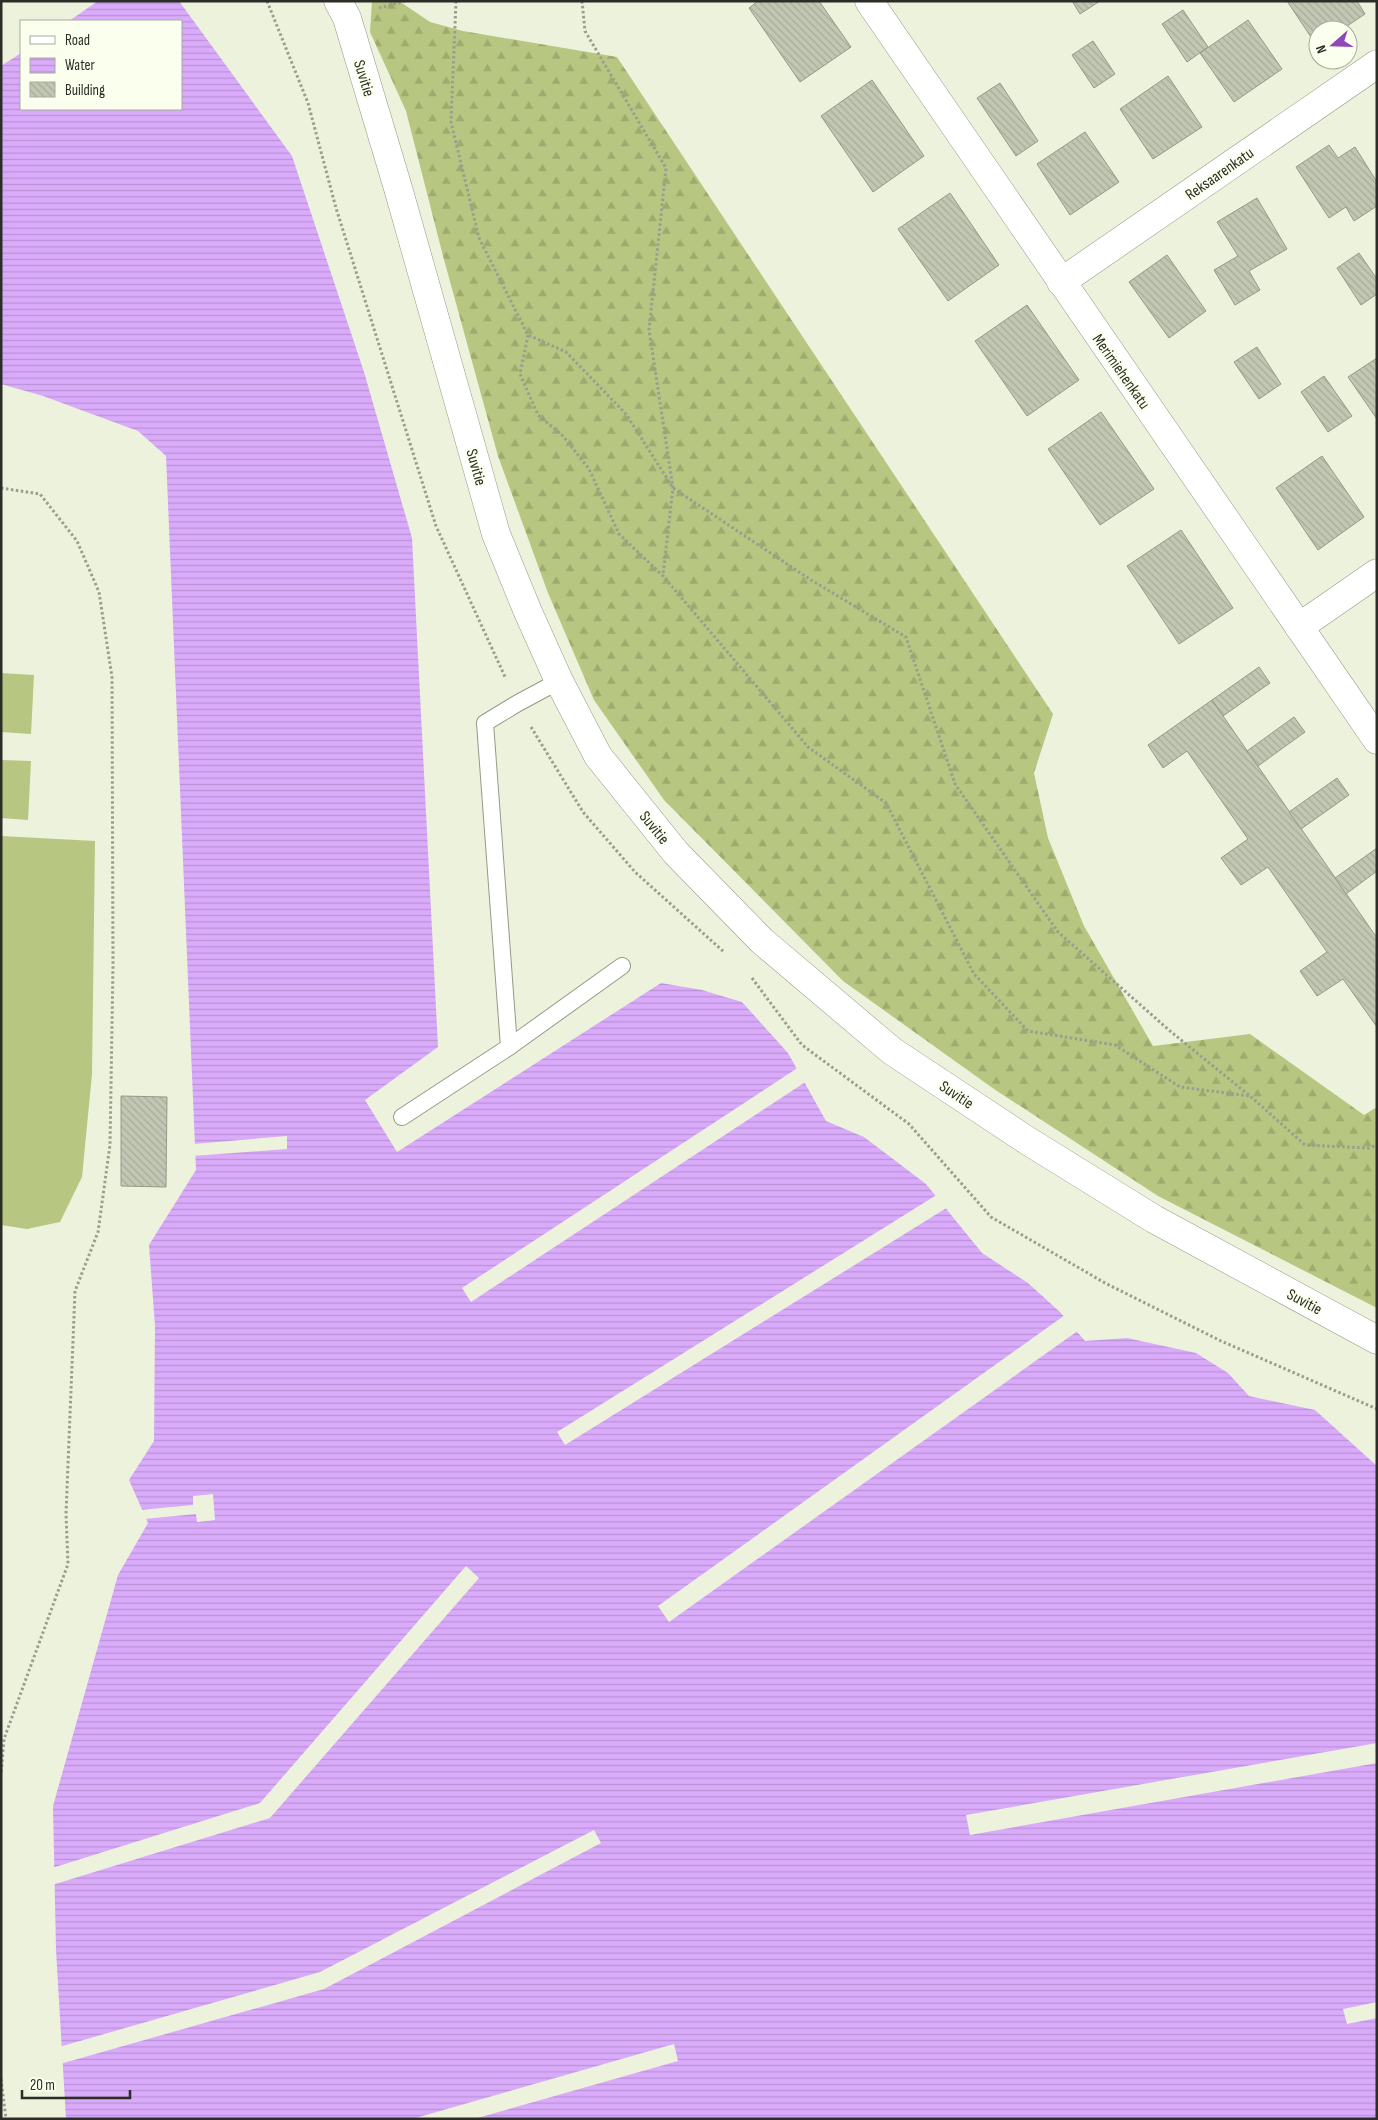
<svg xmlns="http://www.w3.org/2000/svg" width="1378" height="2120" viewBox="0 0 1378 2120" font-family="'Sofia Sans Condensed',sans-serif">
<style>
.forest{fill:url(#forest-firs)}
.pitch{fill:#b7c680}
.water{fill:url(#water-rules)}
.pier{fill:#edf2dd}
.building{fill:url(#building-back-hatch);stroke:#959a87}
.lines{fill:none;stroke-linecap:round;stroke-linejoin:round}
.service-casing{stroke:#959a87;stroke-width:18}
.minor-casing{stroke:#959a87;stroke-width:29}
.path{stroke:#9a9e8f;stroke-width:3;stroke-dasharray:2.5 2.5;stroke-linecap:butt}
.service{stroke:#fff;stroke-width:16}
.minor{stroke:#fff;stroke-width:28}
.labels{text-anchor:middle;stroke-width:5;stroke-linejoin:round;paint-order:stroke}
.street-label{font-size:16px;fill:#2b2d26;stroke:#faffee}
</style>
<defs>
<pattern id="forest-firs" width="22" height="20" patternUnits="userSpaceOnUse" patternTransform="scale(1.25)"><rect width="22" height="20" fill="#b7c680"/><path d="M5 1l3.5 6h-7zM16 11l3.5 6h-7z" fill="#9eaa6e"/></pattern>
<pattern id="water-rules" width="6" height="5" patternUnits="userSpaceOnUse" patternTransform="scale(1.25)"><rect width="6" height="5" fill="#d9abfa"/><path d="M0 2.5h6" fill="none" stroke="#ba93d6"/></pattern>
<pattern id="building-back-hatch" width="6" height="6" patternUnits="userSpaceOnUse" patternTransform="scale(1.25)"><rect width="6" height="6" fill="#c2c7b3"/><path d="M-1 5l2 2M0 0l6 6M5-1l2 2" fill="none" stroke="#a7ab9a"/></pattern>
</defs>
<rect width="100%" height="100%" fill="#edf2dd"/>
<path class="forest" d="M372,1h27l31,21 33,9 154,26 436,657 -19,59 14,65 36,88 69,120 97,-12 114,81 13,-8v201l-219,-112 -164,-107 -151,-108 -179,-181 -70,-100 -46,-107 -50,-137 -55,-200 -37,-145 -36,-79z"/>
<g class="pitch">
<path d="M1,673l33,2 -3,59 -30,-2z"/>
<path d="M1,760l30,1 -3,59 -27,-2z"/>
<path d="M1,836l94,5 -3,233 -10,103 -22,45 -33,7 -26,-4z"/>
</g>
<path class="water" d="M98,1h81l113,155 72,216 48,166 26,509 -73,53 32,52 264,-169 41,7 40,12 46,51 38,68 38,16 62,47 56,69 46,30 32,29 25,29 42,-3 69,15 32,20 21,23 66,14 62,56v653h-1311l-10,-169 -3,-144 65,-231 30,-52 -19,-43 25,-39 1,-115 -6,-81 47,-75 -30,-714 -28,-25 -95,-35 -42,-12v-318l20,-13v56h160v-88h-112z"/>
<g class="pier">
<path d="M799,1067l8,14 -336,221 -9,-14z"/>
<path d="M287,1136v13l-94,7v-12z"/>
<path d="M938,1194l10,13 -383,238 -8,-13z"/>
<path d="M1065,1315l14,15 -410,292 -11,-16z"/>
<path d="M213,1494l2,26 -18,2 -1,-8 -52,5 -4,-9 53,-5v-9z"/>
<path d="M466,1566l13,12 -209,240 -218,67v-17l208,-65z"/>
<path d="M1377,1743v20l-407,72 -4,-20z"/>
<path d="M594,1830l7,13 -277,146 -264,75 -1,-17 261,-75z"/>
<path d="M1377,2002v16l-30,6 -4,-15z"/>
<path d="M674,2044l4,17 -204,58h-62z"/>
</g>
<g class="building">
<path d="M758,1h61l32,46 -51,35 -51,-74z"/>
<path d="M1072,1h28l-20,13z"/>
<path d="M1287,1h70l8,13 -24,16h-23l-1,16z"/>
<path d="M1183,10l25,37 -21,15 -25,-38z"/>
<path d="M1248,20l34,49 -48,33 -34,-49z"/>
<path d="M1093,41l22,33 -21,14 -22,-33z"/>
<path d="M1168,76l34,51 -49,32 -33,-50z"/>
<path d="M872,80l52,76 -51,36 -52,-76z"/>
<path d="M1000,83l38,58 -22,15 -39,-58z"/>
<path d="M1085,132l34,50 -49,33 -33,-51z"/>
<path d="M1329,145l9,13 17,-11 22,35v24l-23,15 -8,-14 -17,11 -33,-51z"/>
<path d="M950,193l49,72 -51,36 -50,-72z"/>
<path d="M1257,198l30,51 -38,22 11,19 -25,15 -21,-35 24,-14 -21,-34z"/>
<path d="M1359,253l18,26v15l-16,11 -24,-37z"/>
<path d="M1167,255l39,56 -37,27 -40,-56z"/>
<path d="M1027,305l52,75 -52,36 -52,-75z"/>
<path d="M1257,347l24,37 -22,15 -25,-37z"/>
<path d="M1377,358v61l-29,-42z"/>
<path d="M1324,376l28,40 -24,16 -27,-40z"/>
<path d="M1101,412l53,77 -54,36 -52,-76z"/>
<path d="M1322,456l42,61 -46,33 -42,-62z"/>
<path d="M1181,530l52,78 -54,36 -52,-78z"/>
<path d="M1259,667l11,16 -47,33 -11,-16z"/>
<path d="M1212,700l165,238v89l-34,-48 -26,17 -17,-25 27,-19 -59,-85 -27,18 -20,-27 27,-19 -61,-88 -24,17 -15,-23z"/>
<path d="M1294,717l11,15 -47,34 -11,-15z"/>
<path d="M1337,778l12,17 -48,34 -12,-17z"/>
<path d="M1377,848v23l-31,23 -11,-16z"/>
<path d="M121,1096l46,1 -1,90 -45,-1z"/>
</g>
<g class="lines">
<g class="service-casing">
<g id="service">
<path d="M509,1047l113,-81"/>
<path d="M402,1117l107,-70 -24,-324 33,-20 41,-22"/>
</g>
</g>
<g class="minor-casing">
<g id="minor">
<path d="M338,1l9,17 51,170 98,346 32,78 31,69 39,75 78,97 86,88 130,110 136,90 126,78 223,121"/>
<path d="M869,1l508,739"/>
<path d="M1061,282l316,-218"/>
<path d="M1299,627l78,-54"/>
</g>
</g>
<g class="path">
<path d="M267,1l41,102 28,105 100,318 70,153"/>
<path d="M456,1l-5,121 28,116 49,97 38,17 60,62 47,74 138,92 95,57 49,147 103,148 112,99 80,65 55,49 64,3 8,-3"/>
<path d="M582,1l3,30 81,137 -17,162 24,158 -10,87"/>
<path d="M379,8l26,-7"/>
<path d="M528,335l-8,39 18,41 25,21 26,33 30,65 44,42 145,171 78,56 88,171 54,57 87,14 65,42 70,9"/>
<path d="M1,488l39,6 37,47 22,51 13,85 1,288 -3,180 -12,87 -23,59 -9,223 2,50 -64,175 -3,36"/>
<path d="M531,727l52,85 52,60 89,80"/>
<path d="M752,978l50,67 107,79 82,93 114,66 116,58 156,68"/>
<path d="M1,2079l5,40"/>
</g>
<use href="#service" class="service"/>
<use href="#minor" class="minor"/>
</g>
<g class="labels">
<g class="street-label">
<text transform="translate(365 78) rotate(73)" y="6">Suvitie</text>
<text transform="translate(1219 173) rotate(-35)" y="6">Reksaarenkatu</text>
<text transform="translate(1122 371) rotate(55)" y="6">Merimiehenkatu</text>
<text transform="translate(477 467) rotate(74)" y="6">Suvitie</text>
<text transform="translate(655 827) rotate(51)" y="6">Suvitie</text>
<text transform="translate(957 1094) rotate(34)" y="6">Suvitie</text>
<text transform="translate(1305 1301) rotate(28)" y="6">Suvitie</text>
</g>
</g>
<rect width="1378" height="2120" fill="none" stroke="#2b2d26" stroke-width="5"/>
<rect x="20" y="20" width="162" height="90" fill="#faffee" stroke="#a7ab9e"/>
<rect x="30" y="36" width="25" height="8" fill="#ffffff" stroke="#a7ab9e"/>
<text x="65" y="45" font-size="15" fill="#2b2d26">Road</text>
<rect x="30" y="58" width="25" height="15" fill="url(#water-rules)" stroke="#a7ab9e"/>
<text x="65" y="70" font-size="15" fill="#2b2d26">Water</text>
<rect x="30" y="82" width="25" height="15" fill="url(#building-back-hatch)" stroke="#a7ab9e"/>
<text x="65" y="95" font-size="15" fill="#2b2d26">Building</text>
<g transform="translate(1333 45) rotate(250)"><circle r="24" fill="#faffee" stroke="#a7ab9e"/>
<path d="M0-4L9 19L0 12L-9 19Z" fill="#8f47ba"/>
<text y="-8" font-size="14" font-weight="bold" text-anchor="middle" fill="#2b2d26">N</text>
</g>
<path d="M22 2090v8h108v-8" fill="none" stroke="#2b2d26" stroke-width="2.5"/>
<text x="30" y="2090" font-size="15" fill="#2b2d26" stroke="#faffee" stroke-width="4" paint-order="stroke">20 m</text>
</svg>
